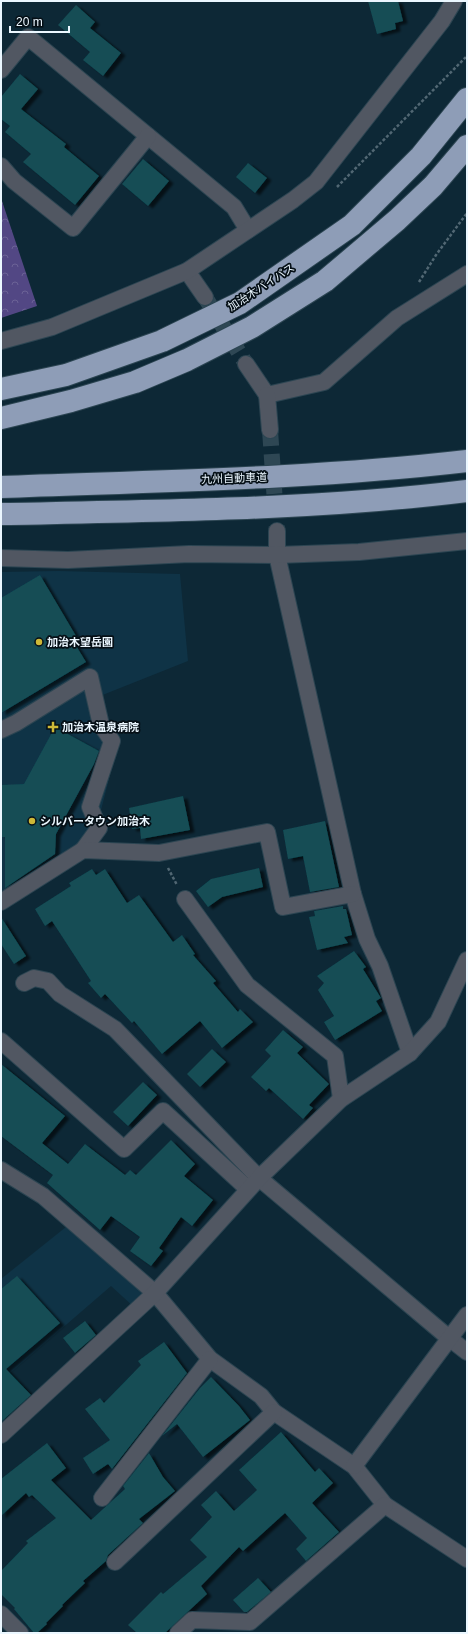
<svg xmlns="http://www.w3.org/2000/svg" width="468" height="1634" viewBox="0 0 468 1634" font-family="Helvetica,'Noto Sans JP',sans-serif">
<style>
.built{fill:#0f3346}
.forest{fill:url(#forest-crowns)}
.building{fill:#134d55;filter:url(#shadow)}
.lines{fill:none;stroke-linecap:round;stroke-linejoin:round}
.street-tunnel{stroke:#2e4754;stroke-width:16;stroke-dasharray:16 8;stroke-linecap:butt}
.street-casing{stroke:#2c4552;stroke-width:18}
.highway-casing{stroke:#2c4552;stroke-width:24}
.path{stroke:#516773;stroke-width:2.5;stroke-dasharray:3 2;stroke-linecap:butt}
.street{stroke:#515762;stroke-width:16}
.highway{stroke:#8e9db7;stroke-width:22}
.poi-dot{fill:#ceb837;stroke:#050f16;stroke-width:1.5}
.labels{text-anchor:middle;stroke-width:3.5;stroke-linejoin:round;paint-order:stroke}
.street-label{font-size:11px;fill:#ebf7ff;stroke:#050f16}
.poi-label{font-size:11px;font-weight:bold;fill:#ebf7ff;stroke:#050f16;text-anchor:start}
</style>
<defs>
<pattern id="forest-crowns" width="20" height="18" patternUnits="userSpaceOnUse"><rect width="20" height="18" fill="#524784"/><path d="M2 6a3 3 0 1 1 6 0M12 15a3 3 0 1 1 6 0" fill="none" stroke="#6b6296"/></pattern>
<filter id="shadow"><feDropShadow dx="4.5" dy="2.5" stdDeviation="1" flood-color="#0009"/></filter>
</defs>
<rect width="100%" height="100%" fill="#0d2836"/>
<g class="built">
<path d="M58,571l122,3 8,87 -93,37 20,58 -22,85 -92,58v-327z"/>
<path d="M71,1223l82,68 -19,16 -23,-21 -110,95v-102z"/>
</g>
<path class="forest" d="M1,198l36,108 -36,12z"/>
<g class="building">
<path d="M368,1h30l5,20 -8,2 1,6 -19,5z"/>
<path d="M76,5l19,17 -5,6 31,25 -18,23 -20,-16 7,-8 -32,-27z"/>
<path d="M20,74l18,15 -17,20 45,35 -2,3 35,29 -24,29 -52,-43 8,-8 -26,-22 5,-6 -9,-7v-22z"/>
<path d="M143,159l26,22 -21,25 -26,-22z"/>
<path d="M248,163l19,15 -12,15 -19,-16z"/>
<path d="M40,575l39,66 -4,3 11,18 -85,51v-115z"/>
<path d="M55,727l44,24 -5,13 -38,70 -1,20 -50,34v-51h-4v-52l23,-1z"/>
<path d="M183,796l7,34 -49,9 -1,-11 -8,1 -3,-21z"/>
<path d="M325,821l14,66 -29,5 -7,-36 -15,3 -5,-29z"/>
<path d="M259,868l4,19 -41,10 -14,10 -12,-16 15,-12z"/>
<path d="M92,869l4,6 9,-6 22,34 12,-8 34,47 9,-7 13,19 -2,1 23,26 -3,2 25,29 2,-3 13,13 -31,26 -22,-27 -38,33 -28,-33 -2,2 -27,-29 -4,4 -13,-15 3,-2 -39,-60 -7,5 -10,-17 36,-23 -2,-3z"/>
<path d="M343,906v3h3l6,26 -8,2 4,6 -31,7 -8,-33 6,-1 -1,-5z"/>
<path d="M1,917l25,39 -12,8 -13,-20z"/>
<path d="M354,951l12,16 -3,2 18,29 -5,3 6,10 -47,29 -11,-18 10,-6 -16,-26 6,-7 -7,-7z"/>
<path d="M283,1030l20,17 -6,6 32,31 -20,21 4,3 -10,11 -34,-31 -3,3 -15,-14 20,-21 -6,-6z"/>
<path d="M212,1049l14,13 -26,25 -13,-13z"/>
<path d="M1,1064l64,52 -23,27 26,21 17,-20 40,31 5,-5 6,5 35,-35 24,24 -11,12 29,24 -21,26 -11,-9 -22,31 4,3 -12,15 -21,-15 10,-14 -29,-21 -11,14 -53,-47 6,-8 -52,-39z"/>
<path d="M143,1082l14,13 -29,31 -15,-14z"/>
<path d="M17,1276l43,47 -54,46 25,26 -30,27v-133z"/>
<path d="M85,1321l11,14 -21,18 -12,-15z"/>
<path d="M164,1342l23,31 -75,96 -4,-5 -15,10 -10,-16 27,-18 -25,-31 15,-11 4,5 37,-38 -3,-4z"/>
<path d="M211,1377l28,29 11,14 -47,37 -26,-33 -15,12 38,-48z"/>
<path d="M281,1432l34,40 4,-4 14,15 -21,20 27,29 -33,29 -10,-12 11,-11 -22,-25 -42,38 -4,-4 -38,39 6,8 -42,39h-28l-9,-8 33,-33 2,2 44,-37 -17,-17 22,-23 -11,-12 15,-14 18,20 23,-21 -18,-20z"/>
<path d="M47,1443l19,25 -15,12 40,40 34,-31 -2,-3 26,-33 14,24 12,14 -36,28 4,4 -35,32 -2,6 -23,20 2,2 -23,22 1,1 -17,17 1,1 -10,9h-3l-20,-24 1,-1 -14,-14v-23l27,-28 -2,-2 30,-23 -24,-23 -3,2 -3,-4 -25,23v-37z"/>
<path d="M258,1578l13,14 -24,20h-3l-11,-12z"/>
</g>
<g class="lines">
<g class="street-tunnel">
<path d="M205,297l41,67"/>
<path d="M270,430l7,101"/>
</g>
<g class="street-casing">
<g id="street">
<path d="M1,70l27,-33 206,170 14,23"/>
<path d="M1,166l13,15 59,47 75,-92"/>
<path d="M187,271l18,26"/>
<path d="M1,341l51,-14 135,-56 106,-71 23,-18 126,-161 12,-20"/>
<path d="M246,364l21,31 57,-13 73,-64 70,-44"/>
<path d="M267,395l3,35"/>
<path d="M277,531v24l76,339 14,45 13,27 30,87"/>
<path d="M1,558l67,2 121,-6 88,1 82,-3 108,-11"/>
<path d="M1,730l15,-7 74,-46 11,48 11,16 -22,66 9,21 -16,22"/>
<path d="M185,899l62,86 88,71 6,43"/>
<path d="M1,902l82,-52 76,3 108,-21 16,75 70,-13"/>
<path d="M24,983l10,-5 14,3 12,13 55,35 144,149 190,160 18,14"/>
<path d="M1,1041l123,108 39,-38 85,78"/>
<path d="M1,1170l42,26 112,97 55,66 51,37 13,16 80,54 31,39 82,54"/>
<path d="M1,1435l154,-142 104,-115 82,-79 69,-46 28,-31 29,-62"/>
<path d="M354,1466l113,-151"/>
<path d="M102,1498l108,-139"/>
<path d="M115,1562l159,-150"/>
<path d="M1,1614l19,19"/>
<path d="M178,1633l14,-13 58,2 135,-117"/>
</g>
</g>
<g class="highway-casing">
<g id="highway">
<path d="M1,389l65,-14 96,-34 78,-38 112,-78 69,-69 46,-57"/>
<path d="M1,418l70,-17 64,-19 52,-22 65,-33 73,-46 72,-61 36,-34 34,-40"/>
<path d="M1,487c155,-6 311,-8 466,-26"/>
<path d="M1,514c155,-3 312,-4 466,-23"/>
</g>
</g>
<g class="path">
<path d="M337,187l130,-131"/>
<path d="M419,282l17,-27 31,-42"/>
<path d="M168,868l9,17"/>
</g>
<use href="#street" class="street"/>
<use href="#highway" class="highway"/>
</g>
<g class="poi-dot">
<circle cx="39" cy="642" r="4"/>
<path d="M51 721h4v4h4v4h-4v4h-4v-4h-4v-4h4z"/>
<circle cx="32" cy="821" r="4"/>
</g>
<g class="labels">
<g class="street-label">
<text transform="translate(261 287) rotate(-33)" y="4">加治木バイパス</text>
<text transform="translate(234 478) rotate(-2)" y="4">九州自動車道</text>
</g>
<g class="poi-label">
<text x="47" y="646">加治木望岳園</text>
<text x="62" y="731">加治木温泉病院</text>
<text x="40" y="825">シルバータウン加治木</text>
</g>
</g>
<rect width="468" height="1634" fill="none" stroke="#ebf7ff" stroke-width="4"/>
<path d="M10 26v6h59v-6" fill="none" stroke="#ebf7ff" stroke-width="2"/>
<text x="16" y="26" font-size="12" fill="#ebf7ff" stroke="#050f16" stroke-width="3" paint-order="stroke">20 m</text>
</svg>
